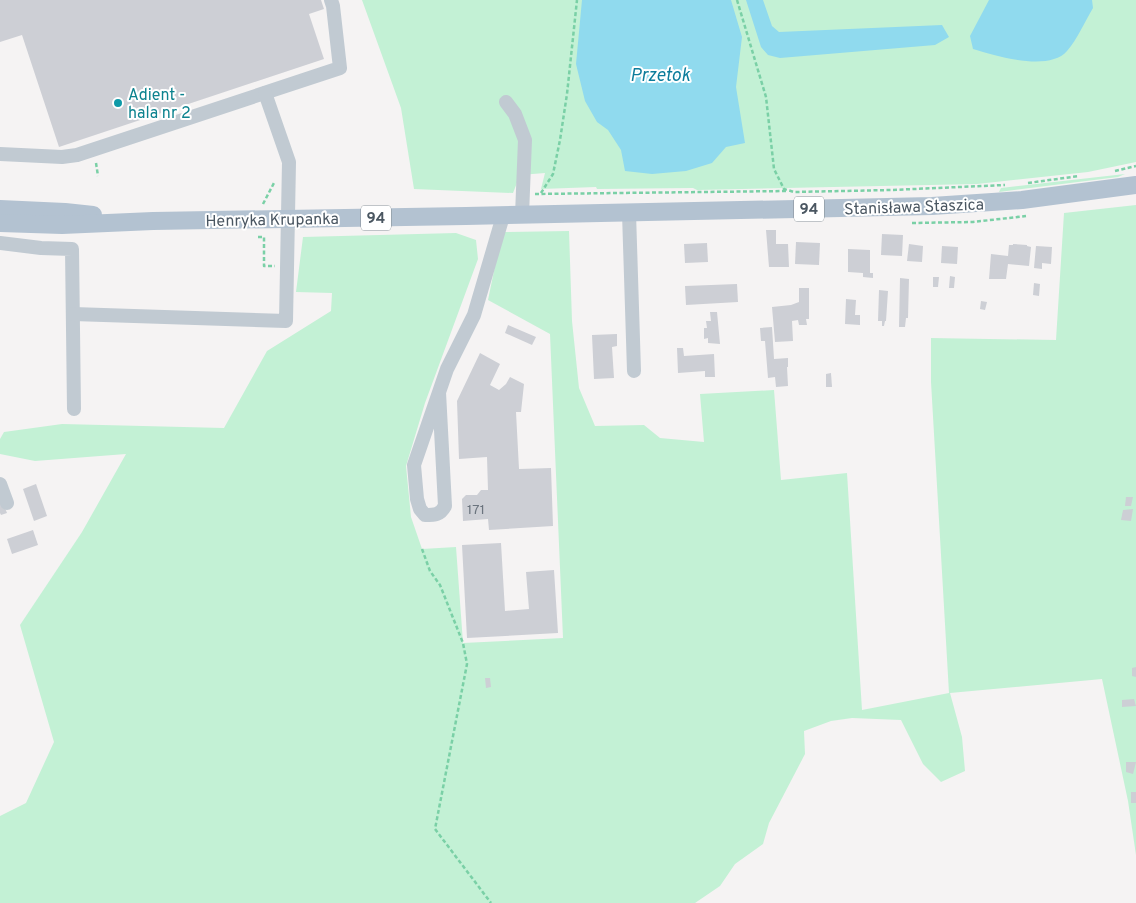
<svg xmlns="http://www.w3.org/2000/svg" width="1136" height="903" viewBox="0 0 1136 903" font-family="Overpass,sans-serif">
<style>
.green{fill:#c3f1d5}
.water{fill:#90daee}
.building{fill:#cdcfd5}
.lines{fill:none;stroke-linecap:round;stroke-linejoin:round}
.path{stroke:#7ad0a6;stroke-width:2.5;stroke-dasharray:4 2.5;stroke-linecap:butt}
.minor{stroke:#c1cad2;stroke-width:14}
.major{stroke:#b3c2d1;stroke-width:18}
.culture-dot{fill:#0f9aa8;stroke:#fff;stroke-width:2}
.labels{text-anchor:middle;stroke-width:4;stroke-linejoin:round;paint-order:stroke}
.number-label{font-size:14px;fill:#6b747e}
.shield{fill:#fff;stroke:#808990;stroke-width:1}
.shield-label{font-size:15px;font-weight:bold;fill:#4a5661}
.culture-label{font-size:16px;fill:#0d838f;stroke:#fff;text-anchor:start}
.street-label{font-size:16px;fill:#4a5661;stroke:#fff}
.water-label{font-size:18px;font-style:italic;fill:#0c7c9b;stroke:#fff}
</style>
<rect width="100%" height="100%" fill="#f5f3f3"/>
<g class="green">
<path d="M362,0h774v162l-48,10 -111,12 -280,6 -4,-2 -96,1 -1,-2 -55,2 4,-16 -25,2 -7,18 -99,-4 -13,-81z"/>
<path d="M1125,174l-7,3 -119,15 2,-4z"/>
<path d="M1136,205v650l-8,-54 -26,-122 -152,14 12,44 3,34 -24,11 -18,-18 -22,-44 -49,-2 -21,3 -27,10 1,23 -36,69 -6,21 -28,20 -15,22 -25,17h-695v-87l26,-13 28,-61 -34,-117 62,-93 44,-78 -91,7 -35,-7v-15l4,-7 58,-8 162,4 43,-77 64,-40 1,-18 -36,-1 7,-55 153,-4 20,7 2,19 -53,144 -19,63 5,51 11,32 34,-2 7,96 100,-5 -13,-304 -62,-34 14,-68 67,-1 3,90 7,67 16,38 49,-1 16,13 44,4 -4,-48 74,-4 7,90 66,-7 15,237 87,-17 -18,-311v-44l125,2 8,-127z"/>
</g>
<g class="water">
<path d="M582,0h149l11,37 -6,50 9,56 -19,4 -14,16 -26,8 -34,3 -27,-3 -4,-21 -13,-20 -11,-8 -12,-21 -9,-37z"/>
<path d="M746,0h17l9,26 7,6 163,-7 7,12 -14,8 -155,13 -12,-3 -7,-8z"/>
<path d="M989,0h103l1,8c-8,13 -16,32 -26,43 -18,21 -71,5 -94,-2l-3,-13z"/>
</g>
<g class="building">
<path d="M0,0h321l3,9 -15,5 15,45 -265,88 -37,-112 -22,7z"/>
<path d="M766,230h10v14h12l1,23h-20z"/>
<path d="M882,234l21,1 -1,21 -21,-1z"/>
<path d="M796,242l24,1 -1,22 -24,-1z"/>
<path d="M707,243l1,19 -23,1 -1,-19z"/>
<path d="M909,244l14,2 -1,16 -15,-1z"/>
<path d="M1013,244l14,1v1l4,1 -2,19 -21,-2 -2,15h-17l2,-25 17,2 1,-11h4z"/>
<path d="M942,246l16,1 -1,17 -16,-1z"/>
<path d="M1036,246l16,1 -1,17 -9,-1v6l-8,-1z"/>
<path d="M848,249l22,1v23h3v5l-10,-1v-4l-15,-1z"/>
<path d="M950,276l5,1 -1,11h-5z"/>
<path d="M933,277h6l-1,10h-5z"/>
<path d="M900,278l9,1 -1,39h-2l-1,9h-6z"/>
<path d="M1034,283l6,1 -1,12 -6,-1z"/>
<path d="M737,284l1,18 -52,3 -1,-19z"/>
<path d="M799,288h10v31h-3l1,6h-8l-1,-5 -6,1 1,20 -18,1 -3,-35 19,-2 8,-3z"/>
<path d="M879,290l9,1 -2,30h-1l-1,5h-2v-5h-4z"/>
<path d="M846,299l10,1 -1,15h5v10l-15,-1z"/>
<path d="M981,301l6,1 -2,8 -5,-1z"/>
<path d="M710,312h7l3,32 -12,-1v-5l-4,1v-11h3l-1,-7h5z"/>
<path d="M508,325l28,12 -4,8 -27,-12z"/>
<path d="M772,327l2,32 14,-1v9h-1l1,19 -12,1 -1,-10 -7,1 -3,-37h-4l-1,-13z"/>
<path d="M617,334v12l-5,1 2,31 -20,1 -2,-44z"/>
<path d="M677,348h6l1,8 30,-2 1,23h-10v-6l-27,2z"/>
<path d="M480,353l20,11 -10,21 9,5 7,-6 4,-7 14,7 -3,28h-5l3,57 32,-1 2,58 -64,4 -1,-11 -25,2 -1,-22 4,-4h11l4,-5h7l-1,-33 -28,2 -2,-58z"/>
<path d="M831,373l1,14h-6v-13z"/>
<path d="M36,484l11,32 -13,5 -11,-32z"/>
<path d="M0,495l7,18 -6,2 -1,-2z"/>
<path d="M1126,497h7l-2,9h-6z"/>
<path d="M1133,509l-2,12 -10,-1 2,-10z"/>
<path d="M33,530l5,15 -26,9 -5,-15z"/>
<path d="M501,543l4,68 24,-2 -3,-37 28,-2 4,63 -91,5 -5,-93z"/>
<path d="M1136,667v10l-4,-1v-8z"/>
<path d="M485,678h5l1,9 -5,1z"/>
<path d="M1134,699l2,7 -14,1v-7z"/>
<path d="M1126,762h10l-3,12 -7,-2z"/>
<rect x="1131" y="792" width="5" height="11"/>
</g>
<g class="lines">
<g class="path">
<path d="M737,0l29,97 8,72 10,20 10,3 97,-2 114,-5"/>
<path d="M96,163l2,13"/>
<path d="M1115,171l21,-5"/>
<path d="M1028,183l51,-7"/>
<path d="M541,193l12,-19 7,-34 7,-46 10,-94"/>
<path d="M535,194l252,-3"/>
<path d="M263,204l12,-23"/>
<path d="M912,223l61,-1 53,-6"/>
<path d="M258,237h6v29h11"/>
<path d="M422,549l8,22 10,14 23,58 4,21 -32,165 56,74"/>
</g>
<g class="minor">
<path d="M506,102l9,12 10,26 -3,75"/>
<path d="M0,154l62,3 15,-2 263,-87 -7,-62 -2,-6"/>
<path d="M629,213l5,158"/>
<path d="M0,243l41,5 31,1 2,160"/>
<path d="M73,314l213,7 3,-159 -24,-69"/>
<path d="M439,392l6,114c-5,9 -10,9 -20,9l-5,-6 -3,-10 -3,-34 33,-96 27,-54 29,-99"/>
<path d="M0,484l7,19"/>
</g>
<g class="major">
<path d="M0,209l65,3 28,3"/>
<path d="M0,223l62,2 91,-4 313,-5 466,-10 90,-6 114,-15"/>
</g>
</g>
<circle class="culture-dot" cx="118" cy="103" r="5"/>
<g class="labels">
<g class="number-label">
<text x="476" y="514">171</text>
</g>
<g class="shield">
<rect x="794" y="196.5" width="30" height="25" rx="4"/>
<rect x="361" y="205.5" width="30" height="25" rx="4"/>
</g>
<g class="shield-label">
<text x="809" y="214">94</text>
<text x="376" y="223">94</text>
</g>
<g class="culture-label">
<text x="128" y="100">Adient -<tspan x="128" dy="18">hala nr 2</tspan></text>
</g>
<g class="street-label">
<text transform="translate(914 206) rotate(-2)" y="6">Stanisława Staszica</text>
<text transform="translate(272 219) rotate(-1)" y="6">Henryka Krupanka</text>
</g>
<g class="water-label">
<text x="660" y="81">Przetok</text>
</g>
</g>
</svg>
